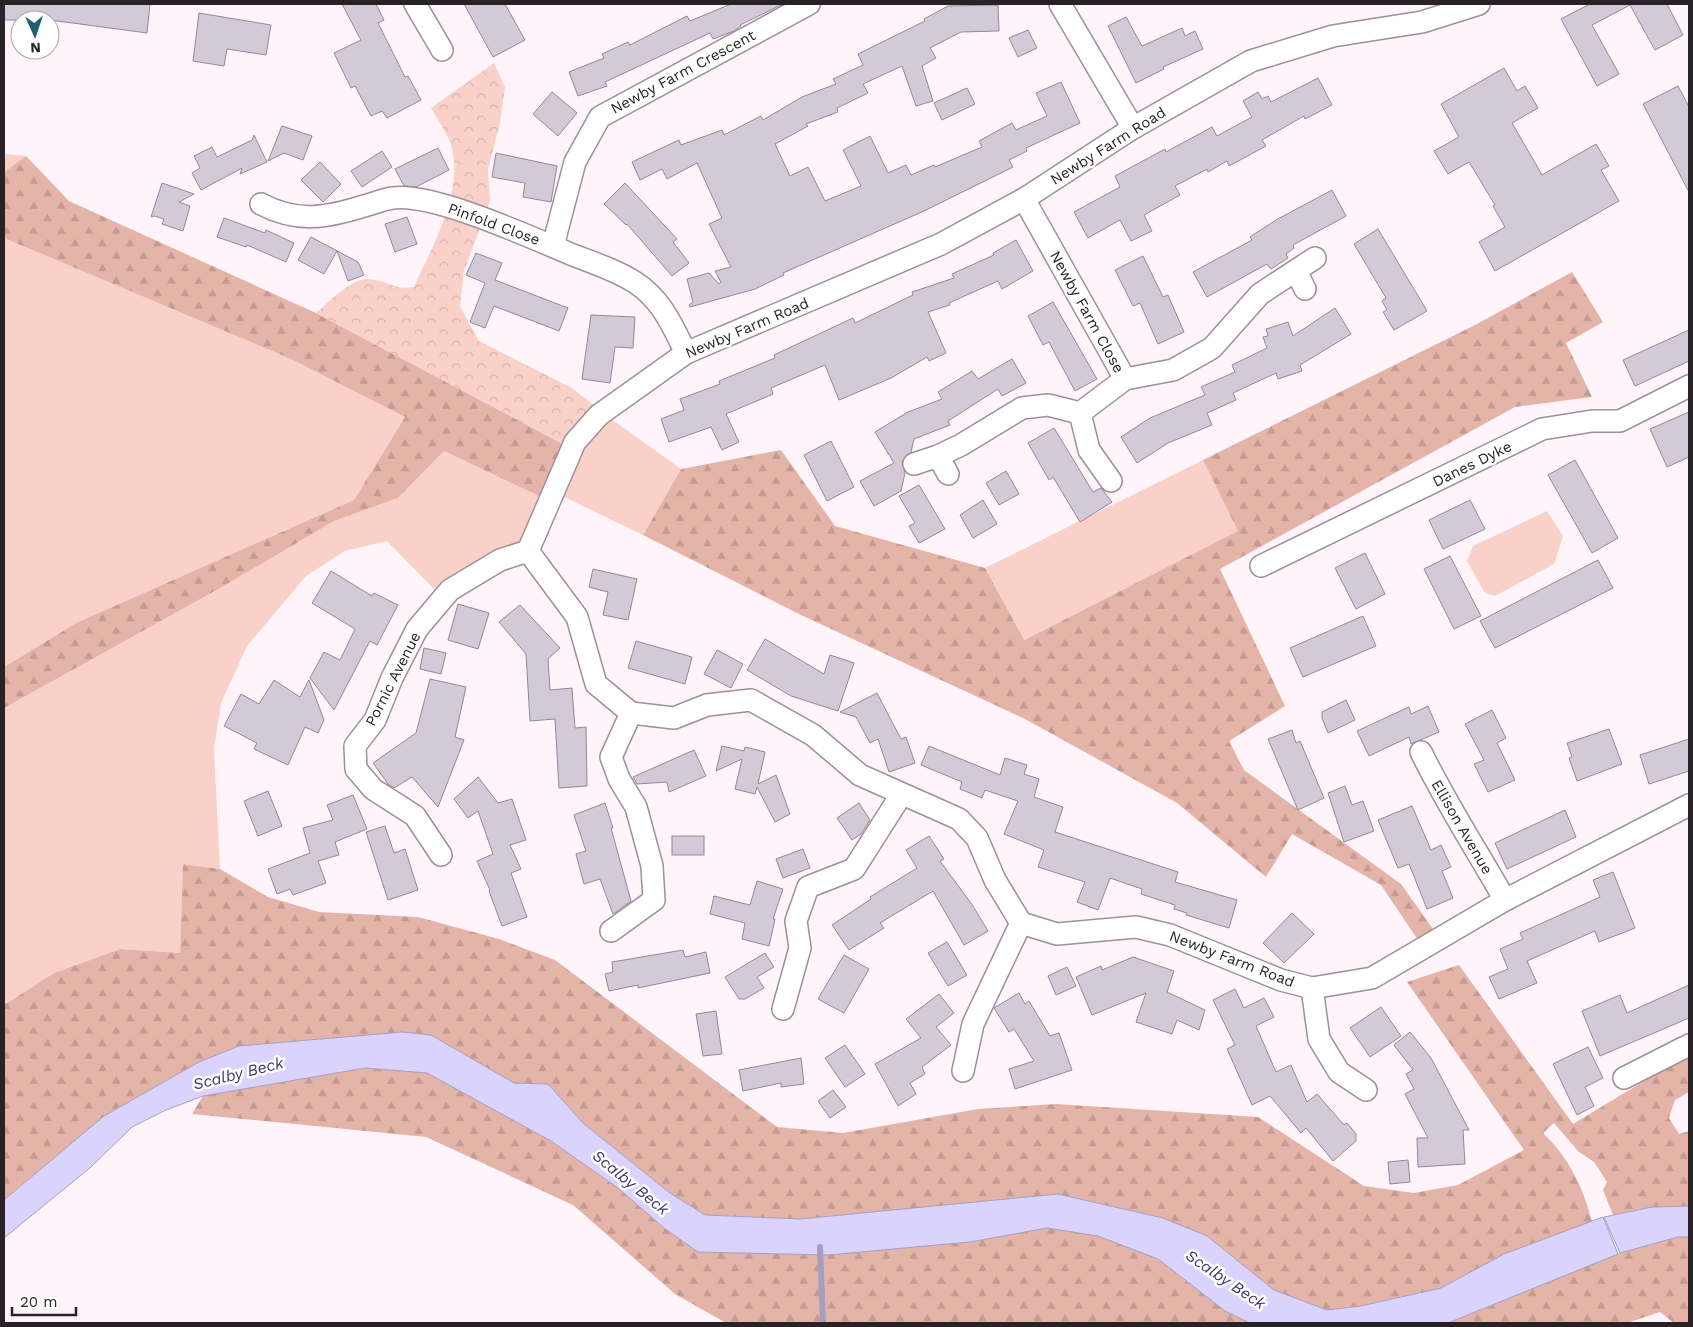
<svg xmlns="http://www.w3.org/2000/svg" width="1693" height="1327" viewBox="0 0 1693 1327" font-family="'Work Sans',sans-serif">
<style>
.grass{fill:#fad1c8}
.forest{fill:url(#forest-firs)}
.park{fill:url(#park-crowns)}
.water{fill:#dad3fe;stroke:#a59ebd}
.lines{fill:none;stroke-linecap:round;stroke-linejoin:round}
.stream{stroke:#a59ebd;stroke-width:6}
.building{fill:#d3c9d7;stroke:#938996}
.minor-casing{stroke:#9f8f98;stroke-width:24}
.minor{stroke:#fff;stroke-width:21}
.labels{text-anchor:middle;stroke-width:5;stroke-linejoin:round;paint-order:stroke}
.street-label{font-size:15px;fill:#282226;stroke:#fff}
.water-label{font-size:16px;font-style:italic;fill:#43356b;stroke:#fff}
</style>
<defs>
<pattern id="forest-firs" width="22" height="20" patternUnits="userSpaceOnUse" patternTransform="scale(1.25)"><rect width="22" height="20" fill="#e5b4a9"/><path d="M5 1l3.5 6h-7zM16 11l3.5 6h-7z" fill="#c49a91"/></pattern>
<pattern id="park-crowns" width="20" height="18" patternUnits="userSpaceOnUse" patternTransform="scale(1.25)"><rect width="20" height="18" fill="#fad1c8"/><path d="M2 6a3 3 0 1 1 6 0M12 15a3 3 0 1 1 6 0" fill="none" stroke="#d6b3ac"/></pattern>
</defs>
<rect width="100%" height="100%" fill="#fff4fa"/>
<g class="grass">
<path d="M4,154l22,2 -22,16z"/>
<path d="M4,238l287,121 114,58 -51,83 -278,123 -72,44z"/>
<path d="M607,416l74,53 -38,66 -85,-41 22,-48z"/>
<path d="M444,451l99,47 -18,49 -27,9 -63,34 -48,-49 -42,10 -39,25 -59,70 -26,57 -7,45 6,121 -37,-5 -3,89 -60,-4 -66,24 -50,32v-297l330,-187 64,-23z"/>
<path d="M1203,460l36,71 -216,109 -38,-72z"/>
<path d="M1547,511l16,25 -9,28 -59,32 -10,-3 -18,-32 6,-15z"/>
</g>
<g class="forest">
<path d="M26,156l43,45 247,112 251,133 -24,52 -99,-47 -46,47 -64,23 -114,67 -216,120v-41l72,-44 278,-123 51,-83 -114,-58 -287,-121v-66z"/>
<path d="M1572,272l31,50 -37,21 26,54 -77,10 -295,162 65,137 -56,35 15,29 157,114 32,45 -15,11 -37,-55 -89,-51 -26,43 -89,-74 -152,-84 -224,-104 -158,-80 38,-66 100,-19 54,76 150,42 39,72 214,-109 -35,-71 272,-135z"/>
<path d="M183,864l37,5 48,28 51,15 99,5 81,22 56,21 222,167 66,6 135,-24 78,-5 202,13 106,69 50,7 44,-8 66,-35 -117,-168 52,-17 114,159 116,-70v38l-14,8 -6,18 10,16 10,-3v75l-37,1 -39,8 -10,-25 4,-8 -13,-20 -16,-11 -24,-28 -11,10c26,25 40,54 49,88l-88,33 -63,34 -80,18 -34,4 -53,-20 -67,-54 -44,-18 -105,-24 -258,25 -95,-4 -35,-22 -86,-69 -36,-40 -34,-1 -83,-48 -29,-3 -163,14 -40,16 -95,54 -100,84v-195l50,-32 66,-24 60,4z"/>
<path d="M365,1068l62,5 124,68 67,47 46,40 34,24 130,3 142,-13 77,-14 51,8 60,23 67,52 25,12h-524l-51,-29 -102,-89 -147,-68 -234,-23 11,-18z"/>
<path d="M1678,1237h11v86h-15l-14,-11 -33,11h-179l172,-70z"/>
</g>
<path class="park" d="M494,63l11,24 -5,36 -12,46 2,32 -26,70 -4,35 19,35 93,47 28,22 -33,36 -251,-133c13,-11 34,-34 52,-34 17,0 27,12 46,8 18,-40 51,-97 37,-142 -4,-12 -13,-25 -20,-37z"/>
<g class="water">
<path d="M402,1032l29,3 83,48 34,1 36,40 86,69 35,22 95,4 258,-25 105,24 44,18 67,54 53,20 34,-4 80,-18 63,-34 99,-37 15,37 -170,69h-198l-25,-12 -67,-52 -60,-23 -51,-8 -77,14 -142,13 -130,-3 -34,-24 -46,-40 -67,-47 -124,-68 -62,-5 -162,28 -37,14 -34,17 -41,40 -87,71v-38l100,-84 95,-54 40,-16z"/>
<path d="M1689,1206v31h-11l-58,16 -16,-36 48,-10z"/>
</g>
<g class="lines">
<path class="stream" d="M820,1247l3,76"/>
</g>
<g class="building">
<path d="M4,4h146l-3,29 -97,-13h-46z"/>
<path d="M342,4h34l8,16 -6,3 27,54 3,-1 13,24 -34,18 -5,-7 -11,5 -16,-30 -4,2 -17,-35 27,-13z"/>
<path d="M464,4h41l20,36 -32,17z"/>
<path d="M731,4h52l-43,21 1,1 -7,5 -21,8 -3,-6 -105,49 2,4 -29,10 -9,-24 35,-14 -2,-4 26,-12 2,3 57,-29 3,5z"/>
<path d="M1590,4h77l16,31 -28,15 -25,-45 -38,20 27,49 -22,12 -36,-67z"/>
<path d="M998,5l1,26 -38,1 -31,16 6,10 -14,8 11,35 -17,5 -14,-40 -39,18 5,9 -31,15 1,4 -32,12 2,2 -33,18 15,32 18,-9 17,34 36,-15 -18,-36 27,-14 18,37 18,-8 5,10 23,-10 1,2 47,-20 -3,-6 33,-18 4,7 31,-14 -11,-23 25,-11 19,41 -54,25 1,3 -18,9 4,7 -89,44 -141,62 1,2 -29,14 -65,18 -1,-2 4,-3 -6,-23 22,-6 10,11 2,-2 -6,-11 16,-4 -22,-43 13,-6 -25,-55 -30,16 -5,-10 -22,11 -8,-18 47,-22 2,5 41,-15 2,5 37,-19 2,4 39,-23 34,-13 -3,-5 30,-14 -5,-11 67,-33 -1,-2 24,-13z"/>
<path d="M199,13l72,12 -5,30 -39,-6 -3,17 -31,-5z"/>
<path d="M1126,17l16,29 40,-18 3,8 10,-5 8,18 -40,18 1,2 -28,14 -28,-57z"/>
<path d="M1028,30l9,18 -19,9 -9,-19z"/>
<path d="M1504,68l13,23 8,-5 13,22 -26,15 30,52 54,-31 13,22 -8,4 18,31 -124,70 -16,-29 26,-15 -12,-21 2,-1 -26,-43 -21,12 -14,-23 25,-14 -18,-33z"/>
<path d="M1318,78l14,27 -27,14 -1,-3 -42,24 4,6 -37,20 -2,-5 -19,11 -1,-3 -32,17 5,9 -36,20 8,16 -21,10 -11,-21 -32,18 -14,-26 46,-25 -5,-11 50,-27 1,3 46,-25 5,9 35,-19 -9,-16 15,-9 4,7 6,-3 3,6z"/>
<path d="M1678,86l11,21v85l-46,-88z"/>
<path d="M967,88l8,16 -33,16 -8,-17z"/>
<path d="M552,92l25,21 -19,23 -25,-22z"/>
<path d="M282,126l30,10 -9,24 -19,-7 -16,8z"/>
<path d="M254,135l13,27 -27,12 2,-6 -41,22 -9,-17 8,-5 -6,-12 18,-9 5,10 35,-17z"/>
<path d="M438,148l11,22 -33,17 -12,-1 -9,-17z"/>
<path d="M382,151l10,16 -30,20 -11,-16z"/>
<path d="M496,153l61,13 -6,36 -28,-5 2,-14 -33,-6z"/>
<path d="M320,162l21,22 -18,18 -22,-22z"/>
<path d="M162,183l32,11 -15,8 11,4 -7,25 -21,-7 2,-5 -10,-3 -3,1z"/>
<path d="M625,183l52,56 -4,3 16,21 -17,13 -45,-52 -1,1 -22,-21z"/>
<path d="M1332,190l14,26 -53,29 1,3 -8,6 2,4 -17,11 -4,-5 -60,33 -14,-25 59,-32 -2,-3 26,-17z"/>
<path d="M407,217l10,27 -22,8 -10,-28z"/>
<path d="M224,218l41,15 1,-3 28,13 -8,19 -39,-17 -1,2 -29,-10z"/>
<path d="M1378,229l49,82 -33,19 -11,-18 4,-2 -5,-9 4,-3 -32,-54z"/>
<path d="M311,237l47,25 6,13 -16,6 -11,-30 -13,23 -26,-14z"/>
<path d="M1016,240l17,31 -31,18 -4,-8 -49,22 1,2 -22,7 18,41 -17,8 -2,-4 -36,21 -52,22 -14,-35 -54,23 2,6 -47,20 13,28 -17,8 -11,-23 -42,15 -8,-23 23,-9 -4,-11 40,-15 -1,-3 56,-23 -1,-3 79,-37 2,5 58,-28 -1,-3 42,-14 -2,-4 42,-19 -1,-2z"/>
<path d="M476,253l26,10 -7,17 73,28 -9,23 -65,-25 -9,22 -15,-6 15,-39 -19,-8z"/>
<path d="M1143,256l20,41 5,-2 16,37 -26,12 -18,-41 -7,3 -18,-36z"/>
<path d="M1053,302l44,77 -22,12 -26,-49 -6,3 -15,-29z"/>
<path d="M1335,308l16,26 -51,31 2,6 -24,8 -2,-6 -43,20 3,7 -29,13 5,12 -44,18 -31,20 -16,-26 29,-19 55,-23 -4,-8 34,-15 -3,-7 35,-17 -4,-11 5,-1 -2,-7 22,-7 5,14z"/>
<path d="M591,315l44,2 -2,31 -18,-1 -5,36 -28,-4z"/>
<path d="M1689,330v31l-54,25 -12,-26z"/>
<path d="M1012,359l14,24 -24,13 -4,-7 -50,32 2,4 -36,14 -3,13 -9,9 3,12 -4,18 -27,15 -14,-25 34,-18 -19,-31 33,-20 34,-13 -4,-7 34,-21 6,8z"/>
<path d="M1689,412v45l-22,10 -17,-38z"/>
<path d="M1054,428l39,64 8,-4 11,14 -32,20 -27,-45 -4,3 -21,-37z"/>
<path d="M831,441l23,46 -27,14 -23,-46z"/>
<path d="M1575,460l43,78 -26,15 -44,-78z"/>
<path d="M1006,471l13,23 -20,11 -13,-22z"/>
<path d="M919,485l26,44 -26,14 -10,-17 6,-3 -16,-27z"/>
<path d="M983,500l14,24 -24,14 -13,-23z"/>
<path d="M1470,500l15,29 -42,20 -14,-29z"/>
<path d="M1365,553l20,41 -29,15 -21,-41z"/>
<path d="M1450,556l31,60 -27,13 -30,-60z"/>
<path d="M1598,560l15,28 -118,60 -15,-27z"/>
<path d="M593,569l44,10 -9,41 -25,-5 5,-23 -19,-5z"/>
<path d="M331,571l41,25 2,-3 24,12 -21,40 -7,-4 -36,69 -24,-32 14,-26 16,8 15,-31 -43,-26z"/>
<path d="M458,604l31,9 -11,36 -30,-9z"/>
<path d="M520,605l40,43 -12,11 2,31 22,-2 3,40 11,-1 1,59 -28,2 -4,-69 -25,2 -4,-67 -27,-32z"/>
<path d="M1363,616l13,30 -73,31 -13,-29z"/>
<path d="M765,639l59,35 6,-19 24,8 -16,48 -47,-15 -44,-26z"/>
<path d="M636,641l56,16 -7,27 -57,-16z"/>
<path d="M424,648l22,5 -5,21 -21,-5z"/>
<path d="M717,650l26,14 -12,24 -27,-14z"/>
<path d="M430,679l36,8 -11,50 9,3 -26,67 -26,-30 -18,11 -6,-4 -15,-21 43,-30z"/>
<path d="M274,680l26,17 9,-17 15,40 -6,13 -13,-6 -17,38 -34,-16 3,-6 -33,-17 17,-32 18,10z"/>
<path d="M877,693l24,46 5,-2 9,26 -26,9 -11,-33 -8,4 -14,-26 -16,-5z"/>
<path d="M1346,700l9,20 -27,13 -6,-15v-6z"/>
<path d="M1428,706l11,26 -28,12 -2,-7 -40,19 -12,-25 52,-24 2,7z"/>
<path d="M1492,710l14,28 -9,5 18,37 -27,12 -14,-28 10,-4 -19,-36z"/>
<path d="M1609,729l13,35 -45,17 -8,-23 3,-1 -5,-14z"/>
<path d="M1292,730l4,13 4,-2 24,57 -26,12 -30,-71z"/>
<path d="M1689,739v32l-40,13 -9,-29z"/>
<path d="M722,746l22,5 1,-4 20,5 -7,32 18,-9 14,39 -15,8 -18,-35 -2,7 -20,-5 7,-30 -26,12z"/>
<path d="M929,746l71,29 5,-17 22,7 -3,9 15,5 -5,18 29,10 -8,25 123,40 -3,10 62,18 -8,28 -43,-13 1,-2 -13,-4 1,-4 -34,-11 1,-5 -32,-11 -12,32 -21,-8 8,-20 -47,-15 6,-17 -40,-16 14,-33 -33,-11 -3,8 -22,-9 2,-7 -41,-17z"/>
<path d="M694,750l12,26 -37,16 -2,-10 -30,2 -4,-7z"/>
<path d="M478,777l20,26 14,-4 14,41 -16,5 11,24 -10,4 16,44 -25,9 -13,-35 1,-1 -13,-29 16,-7 -15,-43 -10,7 -14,-19z"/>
<path d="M1345,786l7,19 11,-4 11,30 -30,11 -16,-49z"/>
<path d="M268,791l14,35 -24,10 -14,-35z"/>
<path d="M353,795l14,34 -32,13 4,13 -21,6 8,22 -33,12 -3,-6 -13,5 -9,-25 42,-16 -7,-25 30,-8 -6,-15z"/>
<path d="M605,803l8,25h-2l20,73 -18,13 -13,-35 -16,5 -8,-30 10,-3 -12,-36z"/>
<path d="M859,803l11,17 -9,14 -9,6 -15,-22z"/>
<path d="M1412,806l19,44 10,-5 10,22 -9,4 11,27 -26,11 -18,-45 -11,4 -20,-48z"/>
<path d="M1565,810l11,27 -69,32 -12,-26z"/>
<path d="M385,826l9,27 11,-4 13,41 -30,10 -22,-68z"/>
<rect x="672" y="836" width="32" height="19"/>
<path d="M929,836l15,23 -4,2 33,45 15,25 -24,14 -31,-54 -53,32 4,5 -35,22 -17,-25 39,-26 -1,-2 47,-29 -11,-18z"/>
<path d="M803,849l7,19 -27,10 -7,-19z"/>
<path d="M1613,872l22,56 -36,14 -4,-11 -68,30 10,22 -38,16 -10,-22 19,-8 -8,-20 23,-10 -3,-6 80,-36 -7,-17z"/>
<path d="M757,881l26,8 -10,30h2l-6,27 -27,-7 3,-16 -35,-9 4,-18 36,9z"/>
<path d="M1292,913l22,21 -30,29 -21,-20z"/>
<path d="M947,942l20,33 -19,11 -20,-33z"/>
<path d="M683,950l2,7 21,-5 4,21 -72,15v-3l-29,6 -4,-17 8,-2 -1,-10z"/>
<path d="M765,953l9,14 -17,10 7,11 -19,11h-6l-14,-22z"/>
<path d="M844,955l25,14 -25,44 -26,-14z"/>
<path d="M1133,957l41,14 -7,21 38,18 -6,20 -22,-10 -5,14 -36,-12 10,-29 -54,22 -16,-38 25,-11 1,4z"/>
<path d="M1067,967l9,19 -20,9 -8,-19z"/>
<path d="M1689,985v33l-89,38 -18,-45 38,-16 7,18z"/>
<path d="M1235,989l9,19 20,-10 10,19 -18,9 20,46 15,-7 16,37 10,-8 27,31 3,-2 9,11v7l-23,20 -27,-33 -5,5 -31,-37 -18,9 -25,-56 8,-4 -22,-45z"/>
<path d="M1019,993l6,11 4,-3 21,35 9,-3 13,37 -57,19 -6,-20 25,-8 -20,-32 -5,3 -15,-24z"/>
<path d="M939,994l15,19 -18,14 15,18 -29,22 3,7 -15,9 6,11 -18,12 -23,-42 46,-26 -15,-19z"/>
<path d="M1381,1007l20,29 -31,21 -20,-29z"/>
<path d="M716,1011l6,43 -19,2 -7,-42z"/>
<path d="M1410,1032l21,26 38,72h-6l2,34 -47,3 -1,-29h11l-23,-44 9,-5 -8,-15 7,-4 -19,-25z"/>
<path d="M845,1045l20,29 -20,13 -20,-29z"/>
<path d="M1588,1047l15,31 -18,9 9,19 -17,9 -24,-51z"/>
<path d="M801,1058l3,26 -23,3v-4l-38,8 -4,-21z"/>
<path d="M833,1090l13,17 -16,11 -12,-17z"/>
<path d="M1408,1160l2,22 -20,2 -2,-22z"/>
</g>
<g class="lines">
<g class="minor-casing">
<g id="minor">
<path d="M415,4l27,46"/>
<path d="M1060,4l73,124"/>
<path d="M1479,4l-57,18 -89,14 -82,25 -118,67 -109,71 -83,45 -255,109 -87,62 -24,27 -47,109 49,66 19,67 35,29 43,5 33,-13 44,-5 62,35 47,40 99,44 18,19 18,42 26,43 36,11 79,-7 34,8 111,45 31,8 60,-10 133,-78 184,-95"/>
<path d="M1024,199l101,180 48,-9 39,-22 48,-54 55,-36"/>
<path d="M261,204c36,19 65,14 103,2 9,-2 19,-7 29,-8 42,-5 139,40 180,57 21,8 45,16 63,28 26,17 37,44 50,70"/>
<path d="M553,246l22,-84 25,-45 209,-113"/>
<path d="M1296,271l9,18"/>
<path d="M938,456l10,18"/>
<path d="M914,464l24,-8 23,-11 61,-37 26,-3 32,8"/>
<path d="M1111,481l-22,-31 -9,-37 45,-34"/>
<path d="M1261,566l281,-137 50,-8h28l69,-35"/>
<path d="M1421,752c25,51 56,99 84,148"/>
<path d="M441,855l-26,-39 -42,-27 -17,-20 -1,-23 20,-26 17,-42 25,-49 33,-39 50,-30 28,-9"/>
<path d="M611,931l43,-31 -2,-34 -16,-59 -17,-28 -8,-22 20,-44"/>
<path d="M1312,988l7,51 20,33 27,18"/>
<path d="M783,1009l17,-61 -4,-27 12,-34 46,-18 47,-74"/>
<path d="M963,1071l10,-47 48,-101"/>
<path d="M1624,1078l65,-33"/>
</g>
</g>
<use href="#minor" class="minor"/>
</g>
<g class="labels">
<g class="street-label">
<text transform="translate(683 72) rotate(-28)" y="5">Newby Farm Crescent</text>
<text transform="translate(1108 146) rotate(-32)" y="5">Newby Farm Road</text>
<text transform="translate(494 224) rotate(20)" y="5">Pinfold Close</text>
<text transform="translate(1087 312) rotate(61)" y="5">Newby Farm Close</text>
<text transform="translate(747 328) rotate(-23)" y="5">Newby Farm Road</text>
<text transform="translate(1472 464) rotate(-26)" y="5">Danes Dyke</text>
<text transform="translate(393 679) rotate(-63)" y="5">Pornic Avenue</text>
<text transform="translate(1462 827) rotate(60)" y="5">Ellison Avenue</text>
<text transform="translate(1232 959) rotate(21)" y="5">Newby Farm Road</text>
</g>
<g class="water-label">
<text transform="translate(238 1073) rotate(-14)" y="6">Scalby Beck</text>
<text transform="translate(631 1182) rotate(39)" y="6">Scalby Beck</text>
<text transform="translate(1226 1279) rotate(34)" y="6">Scalby Beck</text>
</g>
</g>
<rect width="1693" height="1327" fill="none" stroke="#282226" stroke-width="10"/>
<g transform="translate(35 35) rotate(177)"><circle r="24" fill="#ffffff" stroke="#a9a7a8"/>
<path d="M0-4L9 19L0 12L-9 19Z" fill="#1b6072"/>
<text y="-8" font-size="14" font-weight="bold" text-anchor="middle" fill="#282226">N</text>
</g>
<path d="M12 1307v8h64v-8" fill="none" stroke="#282226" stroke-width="2.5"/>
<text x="20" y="1307" font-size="15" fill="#282226" stroke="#ffffff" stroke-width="4" paint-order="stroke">20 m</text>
</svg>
